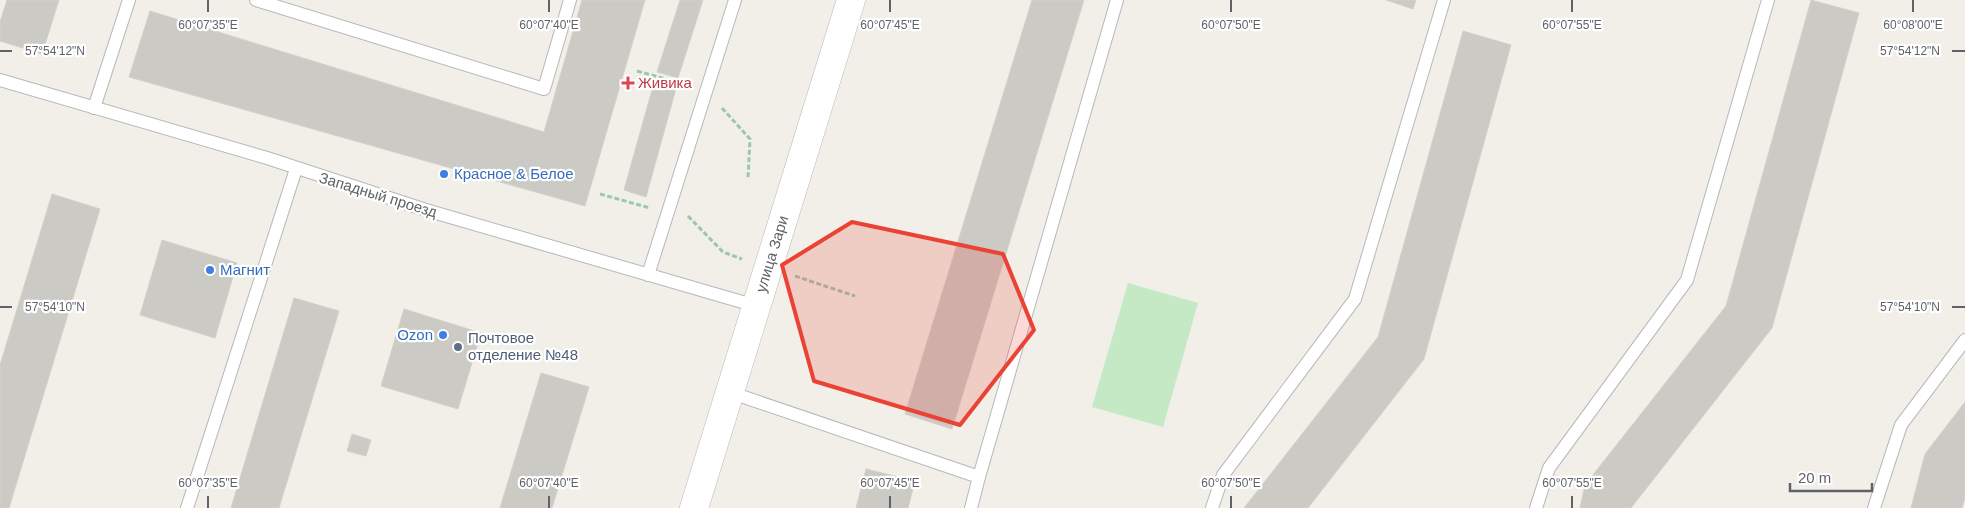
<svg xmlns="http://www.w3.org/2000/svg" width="1965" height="508" viewBox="0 0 1965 508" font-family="Helvetica,sans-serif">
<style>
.green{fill:#c5e8c5}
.building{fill:#cccac5;stroke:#d6d1c6}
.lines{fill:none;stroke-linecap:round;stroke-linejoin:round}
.service-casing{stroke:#b5b8bc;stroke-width:14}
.tertiary-casing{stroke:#b5b8bc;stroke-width:29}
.path{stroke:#9cc7a9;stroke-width:3;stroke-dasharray:5 2.5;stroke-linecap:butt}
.service{stroke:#fff;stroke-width:12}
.tertiary{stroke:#fff;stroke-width:28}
.marked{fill:#ea4335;fill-opacity:0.2;stroke:#ea4335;stroke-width:4;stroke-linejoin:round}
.ticks{fill:none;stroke:#5f6368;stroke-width:2}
.health-dot{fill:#e0444e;stroke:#fff;stroke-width:2}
.shop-dot{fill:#3f7fe0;stroke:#fff;stroke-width:2}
.service-dot{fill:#5c6f8a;stroke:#fff;stroke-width:2}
.labels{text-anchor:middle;stroke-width:4.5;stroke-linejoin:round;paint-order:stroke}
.health-label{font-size:15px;fill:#be3a42;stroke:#fff;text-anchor:start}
.shop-label{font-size:15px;fill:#366cbe;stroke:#fff;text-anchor:start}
.street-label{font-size:15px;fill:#5f6368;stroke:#fff}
.service-label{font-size:15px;fill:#4e5e75;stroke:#fff;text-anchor:start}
.ticks-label{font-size:12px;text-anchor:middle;fill:#5f6368;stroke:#fff;stroke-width:4.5;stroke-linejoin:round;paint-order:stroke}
</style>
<rect width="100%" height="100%" fill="#f1efe8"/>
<path class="green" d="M1128,283l70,20 -35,124 -71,-20z"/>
<g class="building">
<path d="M7,0h52l-17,54 -42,-13v-19z"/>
<path d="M582,0h63l-60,206 -456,-129 21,-66 394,121z"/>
<path d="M680,0h23l-25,78 -21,-6z"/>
<path d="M1032,0h52l-132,429 -47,-15z"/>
<path d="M1386,0h30l-3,9z"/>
<path d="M1811,0l48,13 -87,315 -141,180h-51l5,-23 141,-179z"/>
<path d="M1463,31l48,14 -87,314 -116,149h-64l134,-171z"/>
<path d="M655,79l22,6 -31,112 -22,-7z"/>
<path d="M52,194l48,15 -91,299h-9v-143z"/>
<path d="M162,240l75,23 -22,75 -75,-23z"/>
<path d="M294,298l45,13 -60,197h-48z"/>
<path d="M404,309l77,24 -23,76 -77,-23z"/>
<path d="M541,373l48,14 -37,121h-52z"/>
<path d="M1965,402v96l-3,10h-51l14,-54z"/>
<path d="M352,434l19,6 -5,16 -19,-5z"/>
<path d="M866,469l49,12 -7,27h-52z"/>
</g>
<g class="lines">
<g class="service-casing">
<g id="service">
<path d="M256,0l288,89 26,-89"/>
<path d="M0,80l267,78 159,52 330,96"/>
<path d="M94,108l35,-108"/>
<path d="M648,275l87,-275"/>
<path d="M729,392l250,85 138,-477"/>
<path d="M187,508l109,-339"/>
<path d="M971,508l8,-31"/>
<path d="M1212,508l11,-33 132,-176 89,-299"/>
<path d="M1536,508l13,-40 138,-188 81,-280"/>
<path d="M1874,508l27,-83 64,-85"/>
</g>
</g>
<g class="tertiary-casing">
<path id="tertiary" d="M694,508l157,-508"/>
</g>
<g class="path">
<path d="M637,71l50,14"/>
<path d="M722,108l28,31 -2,39"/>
<path d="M600,194l50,14"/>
<path d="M688,216l35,36 19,7"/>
<path d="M795,276l60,20"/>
</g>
<use href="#service" class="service"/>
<use href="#tertiary" class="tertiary"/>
</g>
<path class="marked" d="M852,222l151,32 31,76 -74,95 -146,-44 -32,-116z"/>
<path class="ticks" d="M208,0v12M549,0v12M890,0v12M1231,0v12M1572,0v12M1913,0v12M0,51h12M1952,51h13M0,307h12M1952,307h13M208,496v12M549,496v12M890,496v12M1231,496v12M1572,496v12"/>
<path class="health-dot" d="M625.5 75.5h5v5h5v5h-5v5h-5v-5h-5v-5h5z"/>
<g class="shop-dot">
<circle cx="444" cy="174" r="5"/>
<circle cx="210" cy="270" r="5"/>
<circle cx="443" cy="335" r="5"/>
</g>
<circle class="service-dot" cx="458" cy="347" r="5"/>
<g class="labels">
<g class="health-label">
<text x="638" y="88">Живика</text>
</g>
<g class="shop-label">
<text x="454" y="179">Красное &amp; Белое</text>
<text x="220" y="275">Магнит</text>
<text x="433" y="340" text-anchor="end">Ozon</text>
</g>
<g class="street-label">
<text transform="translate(378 195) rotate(17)" y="5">Западный проезд</text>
<text transform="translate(772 254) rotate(-73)" y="5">улица Зари</text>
</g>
<g class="service-label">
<text x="468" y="343">Почтовое<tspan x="468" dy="17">отделение №48</tspan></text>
</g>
</g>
<g class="ticks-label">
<text x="208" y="29">60°07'35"E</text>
<text x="549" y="29">60°07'40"E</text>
<text x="890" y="29">60°07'45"E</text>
<text x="1231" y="29">60°07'50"E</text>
<text x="1572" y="29">60°07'55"E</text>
<text x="1913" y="29">60°08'00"E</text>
<text x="55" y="55">57°54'12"N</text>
<text x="1910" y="55">57°54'12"N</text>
<text x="55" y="311">57°54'10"N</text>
<text x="1910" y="311">57°54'10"N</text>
<text x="208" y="487">60°07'35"E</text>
<text x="549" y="487">60°07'40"E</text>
<text x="890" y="487">60°07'45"E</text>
<text x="1231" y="487">60°07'50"E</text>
<text x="1572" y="487">60°07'55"E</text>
</g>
<path d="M1790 483v8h82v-8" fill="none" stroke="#5f6368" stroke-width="2.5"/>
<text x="1798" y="483" font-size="15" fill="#5f6368" stroke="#ffffff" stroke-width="4" paint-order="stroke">20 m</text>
</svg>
